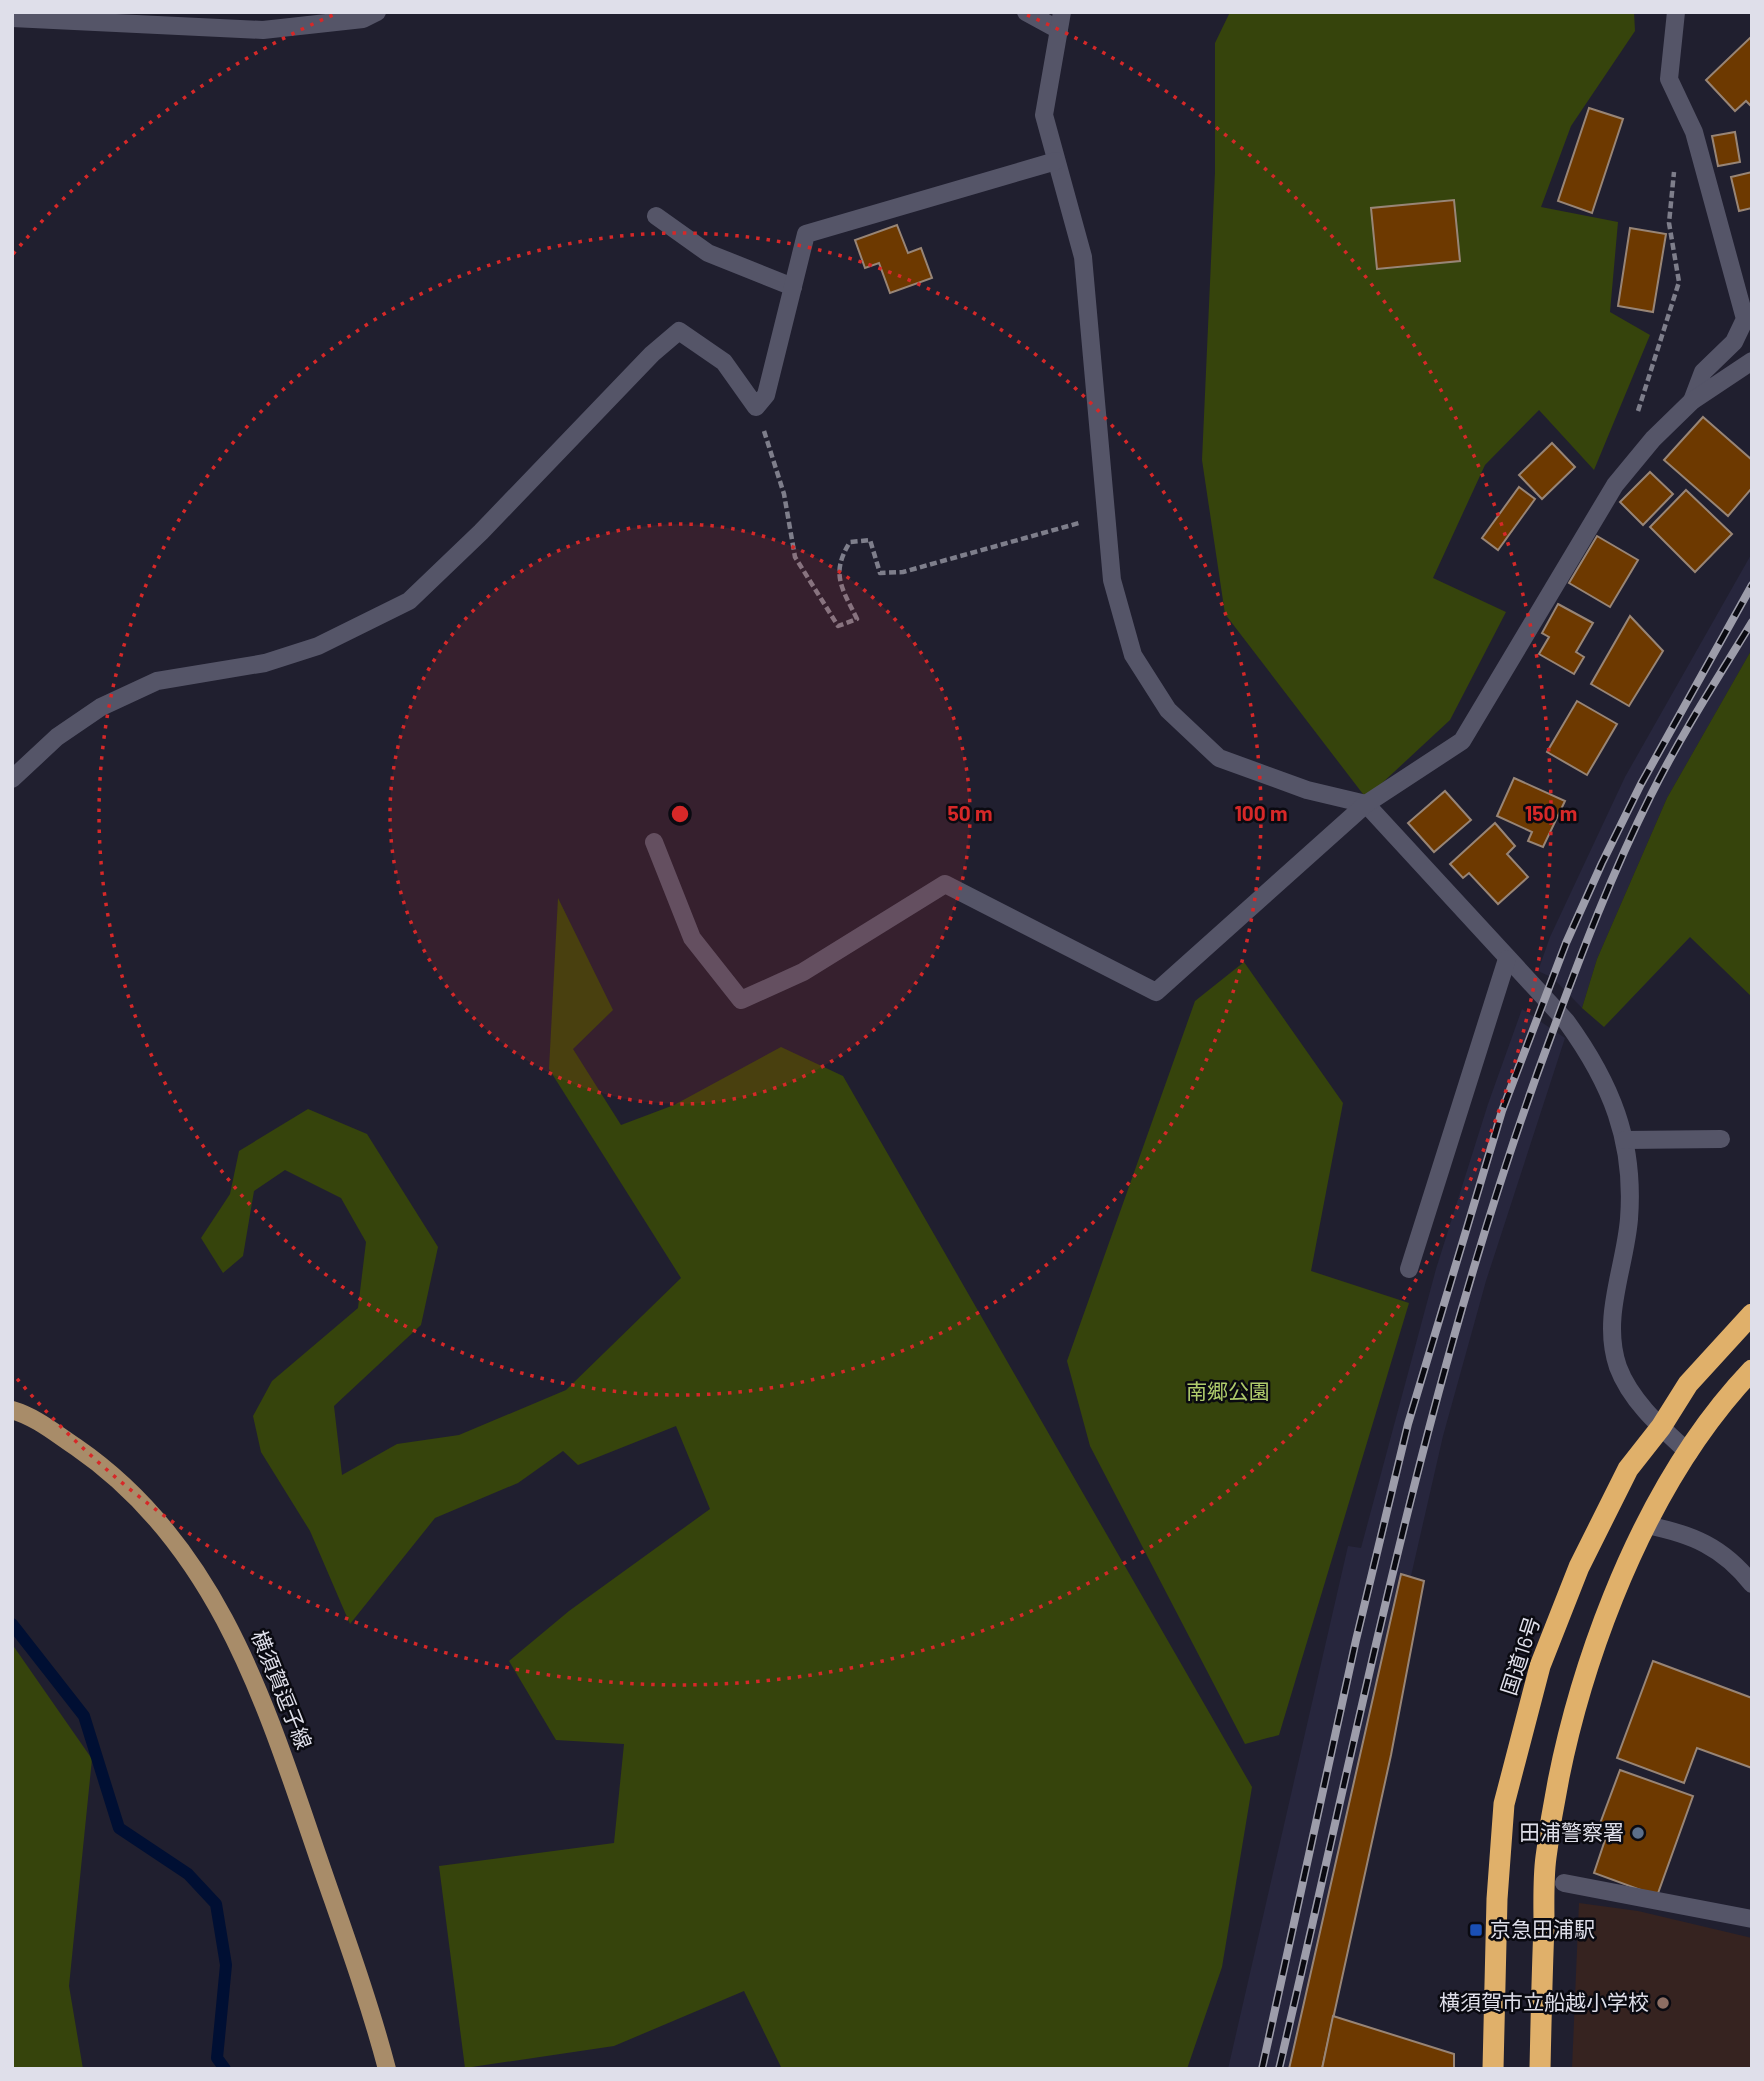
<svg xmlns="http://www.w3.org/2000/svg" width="1764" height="2081" viewBox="0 0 1764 2081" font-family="Barlow,'Noto Sans JP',sans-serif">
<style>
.built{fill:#27263d}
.education{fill:#362320}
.green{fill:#36440c}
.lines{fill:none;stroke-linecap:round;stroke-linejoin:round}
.stream{stroke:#000f33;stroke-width:12}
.building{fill:#6d3900;stroke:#988576;stroke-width:2}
.path{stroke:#7e7e8b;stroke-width:4.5;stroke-dasharray:7 3.5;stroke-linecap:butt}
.minor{stroke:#555568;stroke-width:18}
.major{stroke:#a88c69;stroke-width:18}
.highway{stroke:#e0b06a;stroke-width:21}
.rail-casing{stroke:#9d9daa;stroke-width:8}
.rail{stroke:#0a0a11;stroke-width:5;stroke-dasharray:16;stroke-linecap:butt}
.ring{fill:none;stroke:#d62828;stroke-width:3.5;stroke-dasharray:3.5 7}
.service-dot{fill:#5c6f8a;stroke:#0a0a11;stroke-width:2.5}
.transit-dot{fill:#1a4fb4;stroke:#0a0a11;stroke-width:2.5}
.education-dot{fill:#8d6e63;stroke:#0a0a11;stroke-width:2.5}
.labels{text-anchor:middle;stroke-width:5;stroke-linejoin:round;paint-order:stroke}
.park-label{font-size:21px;fill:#afcb6c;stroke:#0a0a11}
.street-label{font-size:21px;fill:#dfdfea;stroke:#0a0a11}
.poi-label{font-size:21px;fill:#dfdfea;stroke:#0a0a11;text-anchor:end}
.centre{fill:#d62828;stroke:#0a0a11;stroke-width:3.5}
.ring-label{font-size:21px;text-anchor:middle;font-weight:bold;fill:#d62828;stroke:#0a0a11;stroke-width:5;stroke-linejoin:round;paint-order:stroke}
</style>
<rect width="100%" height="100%" fill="#201f2f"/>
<g class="built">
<path d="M1752,553v96l-85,149 -70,161 -15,49 -29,-30 -15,-7 12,-34 75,-160z"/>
<path d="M1522,1009l43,29 -79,243 -43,155 -32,140 13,5 -33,174 -58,260 121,39v15h-226l120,-523 13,2 75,-279 52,-165z"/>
</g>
<path class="education" d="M1579,1903l59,8 114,27v131h-180z"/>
<g class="green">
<path d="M1230,12h404l1,19 -64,95 -30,81 77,15 -8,90 40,23 -56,135 -55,-60 -54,55 -52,113 73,34 -56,108 -84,78 -141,-184 -23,-154 13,-288v-129z"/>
<path d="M1752,649v348l-62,-60 -86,90 -22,-19 15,-49 70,-161z"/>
<path d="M558,898l55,112 -40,39 48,76 53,-20 107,-58 62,29 409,711 -30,180 -35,102h-408l2,-2 -37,-76 -130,55 -149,22 -26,-202 175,-23 10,-99 -68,-4 -47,-79 60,-50 141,-102 -34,-83 -98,39 -15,-14 -45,32 -83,35 -85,106 -40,-93 -49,-79 -8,-36 19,-35 86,-73 8,-66 -25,-44 -56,-28 -31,21 -11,65 -20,17 -22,-35 29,-44 9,-43 69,-42 59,25 71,113 -17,78 -87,81 8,69 55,-31 62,-9 107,-45 115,-112 -132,-209z"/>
<path d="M1244,962l99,141 -32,168 98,32 -130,432 -34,9 -155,-298 -23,-85 128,-360z"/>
<path d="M12,1644l80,115 -23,227 14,83h-71z"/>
</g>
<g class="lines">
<path class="stream" d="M12,1624l72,92 35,112 69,46 28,30 10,61 -9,93 8,11"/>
</g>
<g class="building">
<path d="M1752,36v71l-6,-6 -11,10 -29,-31z"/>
<path d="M1589,108l34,11 -31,94 -34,-12z"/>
<path d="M1735,132l5,30 -22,4 -6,-30z"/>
<path d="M1752,172v36l-13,3 -8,-34z"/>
<path d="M1454,200l6,61 -83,8 -6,-61z"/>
<path d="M897,225l11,28 13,-5 11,30 -42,15 -11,-30 -14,5 -10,-28z"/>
<path d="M1630,228l36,6 -13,78 -35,-6z"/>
<path d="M1703,417l49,43v28l-24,28 -64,-56z"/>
<path d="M1552,443l23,24 -33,32 -23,-24z"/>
<path d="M1650,472l23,22 -30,31 -23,-23z"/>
<path d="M1519,487l16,12 -37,51 -16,-12z"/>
<path d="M1686,490l46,44 -37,38 -45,-45z"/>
<path d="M1597,536l41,24 -28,47 -41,-24z"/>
<path d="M1558,604l35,19 -17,29 8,5 -10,17 -35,-20 10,-17 -7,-4z"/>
<path d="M1630,616l33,35 -34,55 -38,-22z"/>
<path d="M1577,701l40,23 -30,51 -40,-23z"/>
<path d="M1514,778l51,23 -22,46 -15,-6 4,-9 -35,-16z"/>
<path d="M1445,791l26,29 -37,32 -26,-29z"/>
<path d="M1495,823l20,23 -8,8 21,23 -30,27 -29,-31 -6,5 -13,-14z"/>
<path d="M1401,1574l23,7 -33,174 -69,314h-33z"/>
<path d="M1653,1661l99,37v70l-55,-20 -13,35 -67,-25z"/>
<path d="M1620,1770l73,26 -36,100 -63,-23 11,-33 -10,-3z"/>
<path d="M1333,2016l121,38v15h-132z"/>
</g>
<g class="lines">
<g class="path">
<path d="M1638,411l41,-129 -10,-59 5,-51"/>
<path d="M764,431l20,63 11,63 43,69 19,-7c-15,-31 -27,-45 -7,-77l20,-2 10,33 23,-1 176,-49"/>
</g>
<g class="minor">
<path d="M1026,12l33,18"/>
<path d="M1062,12l-18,103 39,142 29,323 21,75 35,55 51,48 88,32 59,14 200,217c45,62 69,120 63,198 -4,49 -28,99 -11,148 13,35 45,62 71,86"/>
<path d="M1676,12l-7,67 25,53 51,187 -11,23 -31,30 -11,29"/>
<path d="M12,18l251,12 100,-11 14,-7"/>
<path d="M656,216l52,37 85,34"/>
<path d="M12,779l45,-42 44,-30 56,-26 108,-18 53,-17 91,-45 72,-69 171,-178 27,-23 45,31 32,45 10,-12 40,-161 250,-73"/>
<path d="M654,842l38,96 49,62 62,-28 142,-88 211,108 210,-188 96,-63 153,-256 38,-46 39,-38 60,-40"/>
<path d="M1625,1140l96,-1"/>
<path d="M1409,1269l98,-310"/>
<path d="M1646,1525c46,9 77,22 106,59"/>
<path d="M1564,1883l188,36"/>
</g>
<path class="major" d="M12,1410c24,7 43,23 64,37 141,97 189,255 242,410 24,70 50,140 69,212"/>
<g class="highway">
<path d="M1493,2069l4,-170 7,-95 36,-138 39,-99 49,-98 33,-42 27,-43 64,-70"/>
<path d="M1540,2069c1,-48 2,-96 4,-143 0,-23 -1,-47 2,-69 20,-165 90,-365 206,-487"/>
</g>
<g class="rail-casing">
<g id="rail">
<path d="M1262,2069l94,-429 52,-216 94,-313 64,-168 36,-80 39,-79 111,-199"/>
<path d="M1279,2069c82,-347 147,-698 272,-1033 30,-82 61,-163 100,-241 30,-60 66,-116 101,-173"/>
</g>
</g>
<use href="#rail" class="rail"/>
</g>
<circle cx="680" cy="814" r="290" fill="#d62828" fill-opacity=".12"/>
<g class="ring">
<circle cx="680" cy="814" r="290"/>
<circle cx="680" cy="814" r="581"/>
<path d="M13 254A871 871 0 0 1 333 15M1027 15A871 871 0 1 1 13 1374"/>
</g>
<circle class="service-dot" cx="1638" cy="1833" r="7"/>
<rect class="transit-dot" x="1469" y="1923" width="14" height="14" rx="3.5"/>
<circle class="education-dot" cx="1663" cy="2003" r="7"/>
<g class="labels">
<g class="park-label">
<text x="1228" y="1399">南郷公園</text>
</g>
<g class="street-label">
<text transform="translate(1521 1656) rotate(-72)" y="7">国道16号</text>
<text transform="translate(281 1690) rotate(68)" y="7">横須賀逗子線</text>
</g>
<g class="poi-label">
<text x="1624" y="1840">田浦警察署</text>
<text x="1490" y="1937" text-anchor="start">京急田浦駅</text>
<text x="1649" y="2010">横須賀市立船越小学校</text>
</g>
</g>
<circle cx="680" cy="814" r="10" class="centre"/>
<g class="ring-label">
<text x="970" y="821">50 m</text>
<text x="1261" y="821">100 m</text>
<text x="1551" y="821">150 m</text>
</g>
<rect width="1764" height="2081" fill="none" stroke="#dfdfea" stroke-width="28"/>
</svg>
